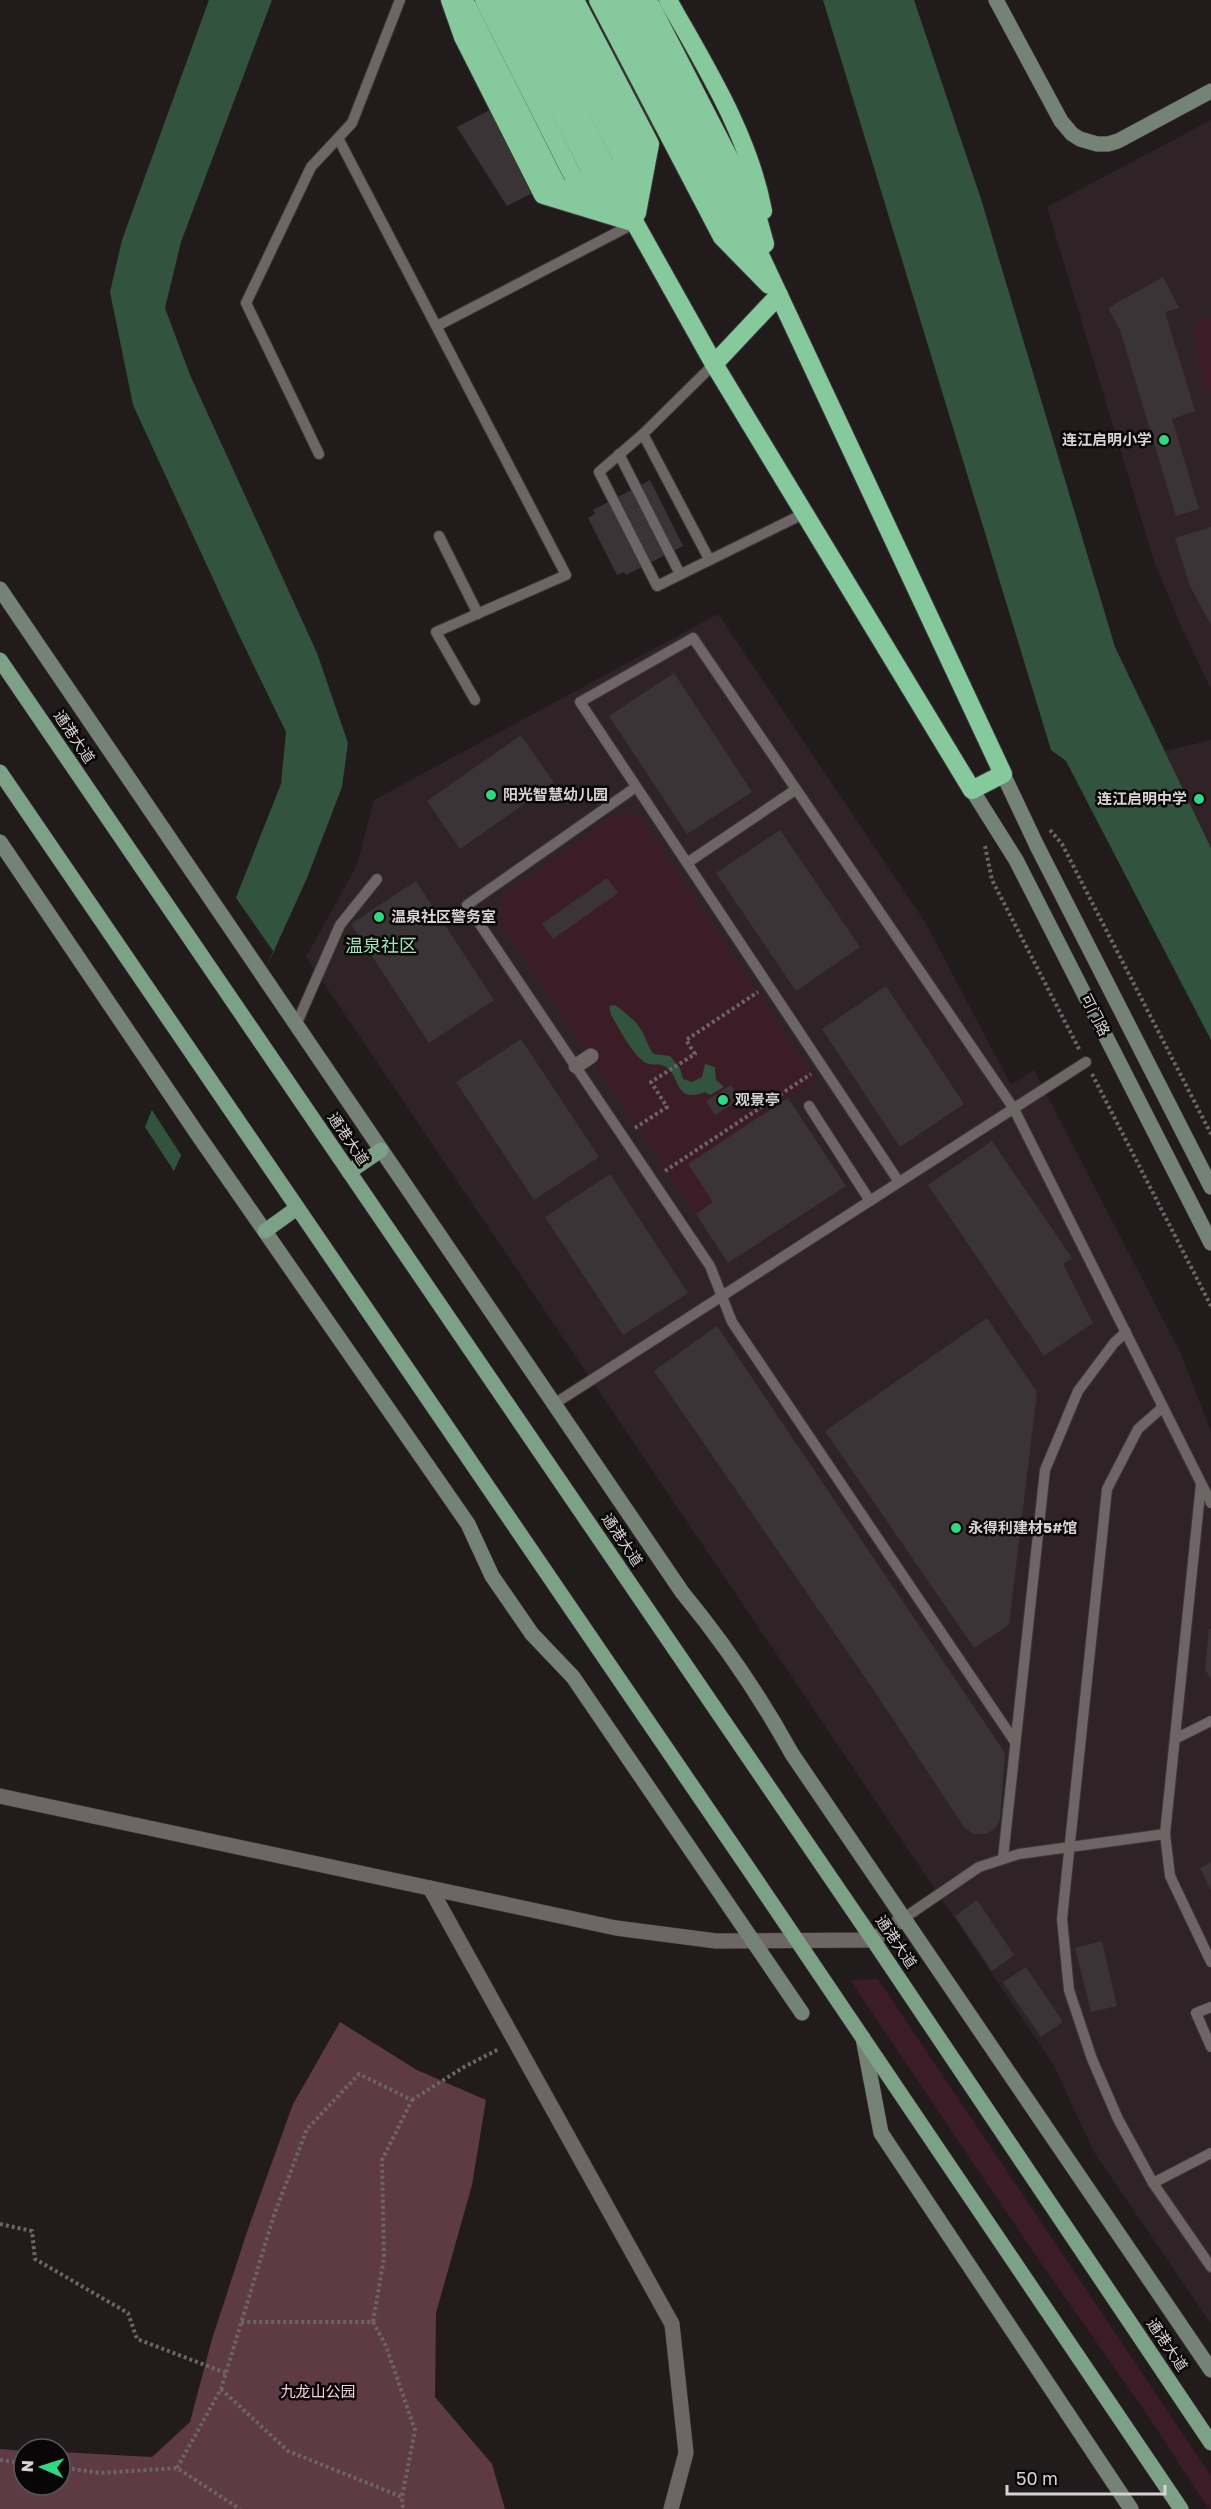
<svg xmlns="http://www.w3.org/2000/svg" width="1211" height="2509" viewBox="0 0 1211 2509" font-family="'Golos Text','Noto Sans SC',sans-serif">
<style>
.built{fill:#2f2327}
.green{fill:#3c1d27}
.forest{fill:#5d3a44}
.water{fill:#32533e}
.pier{fill:#211b1c}
.building{fill:#3b3436}
.lines{fill:none;stroke-linecap:round;stroke-linejoin:round}
.lane-casing{stroke:#3c3738;stroke-width:12}
.street-casing{stroke:#3c3738;stroke-width:16}
.secondary-casing{stroke:#3c3738;stroke-width:16}
.primary-casing{stroke:#3c3738;stroke-width:16}
.highway-casing{stroke:#3c3738;stroke-width:20}
.path{stroke:#6b6567;stroke-width:4;stroke-dasharray:3 3;stroke-linecap:butt}
.lane{stroke:#6e6567;stroke-width:10}
.street{stroke:#6e6567;stroke-width:15}
.secondary{stroke:#758377;stroke-width:15}
.primary{stroke:#7ca187;stroke-width:15}
.highway{stroke:#85c99d;stroke-width:18}
.poi-dot{fill:#31d882;stroke:#090607;stroke-width:2}
.labels{text-anchor:middle;stroke-width:5;stroke-linejoin:round;paint-order:stroke}
.poi-label{font-size:15px;font-weight:bold;fill:#d7d2d4;stroke:#090607;text-anchor:start}
.street-label{font-size:15px;fill:#d7d2d4;stroke:#090607}
.park-label{font-size:15px;fill:#f9cfdb;stroke:#090607}
.quarter-label{font-size:18px;fill:#9de7b6;stroke:#090607}
</style>
<rect width="100%" height="100%" fill="#211b1c"/>
<g class="built">
<path d="M1211,120v569l-30,-63 -27,-65 -107,-354z"/>
<path d="M718,614l207,308 86,163 23,-15 146,282 31,79v893l-117,-172 -41,-88 -747,-1107 51,-92 17,-65z"/>
<path d="M1211,740v108l-46,-97z"/>
</g>
<g class="green">
<path d="M1207,317h4v76l-7,-6 -11,-54 4,-10z"/>
<path d="M630,812l13,8 172,260 -126,84 24,38 -17,12 -193,-288 -3,-17 6,-16 109,-78z"/>
<path d="M878,1979l333,497v33h-2l-65,-99 -112,-160 -182,-270z"/>
</g>
<path class="forest" d="M340,2022l77,48 69,30 -14,85 -36,128 -1,84 57,67 13,45h-505v-60l24,2v34h36v-33l92,5 38,-35 22,-83 36,-110 45,-125z"/>
<g class="water">
<path d="M209,0h63l-91,242 -16,66 25,67 127,278 31,90 -6,44 -35,91 -133,293 -29,-44 136,-343 5,-52 -48,-99 -105,-228 -23,-113 12,-52z"/>
<path d="M823,0h91l67,199 134,448 96,201v192l-145,-279 -15,-11z"/>
<path d="M615,1005c10,8 22,16 28,28 4,8 5,14 11,21l16,2 10,12 3,11 9,3 10,-5 3,-13 10,3 1,13 8,7 -14,8 -5,-3c-32,13 -24,-19 -41,-26 -5,-3 -12,0 -18,-3 -13,-7 -27,-35 -35,-48l-2,-9z"/>
</g>
<path class="pier" d="M234,895l39,56 -33,82 -57,125 -33,-51z"/>
<g class="building">
<path d="M669,18l42,84 -204,104 -50,-79z"/>
<path d="M1163,277l16,31 -14,4 30,99 -23,8 27,90 -23,7 -56,-186 -12,-22z"/>
<path d="M650,480l33,66 -57,29 -2,-3 -7,3 -29,-57 7,-4 -2,-4z"/>
<path d="M1211,527v98l-21,-39 -15,-48z"/>
<path d="M674,673l78,119 -65,42 -78,-118z"/>
<path d="M521,735l33,48 -94,66 -33,-48z"/>
<path d="M780,830l80,117 -64,44 -80,-118z"/>
<path d="M607,878l11,15 -65,46 -11,-15z"/>
<path d="M416,881l78,119 -65,43 -78,-119z"/>
<path d="M886,986l78,118 -64,43 -78,-118z"/>
<path d="M521,1039l78,118 -65,43 -78,-118z"/>
<path d="M731,1085l9,14 -25,16 -9,-14z"/>
<path d="M788,1098l58,88 -118,77 -32,-49 17,-12 -25,-38z"/>
<path d="M992,1141l80,117 -9,6 30,59 -49,33 -116,-171z"/>
<path d="M610,1174l78,119 -65,42 -78,-118z"/>
<path d="M987,1318l50,74 -28,233 -35,23 -149,-217z"/>
<path d="M717,1326l288,427 -5,66 -5,10 -10,5h-12l-9,-7 -91,-138 -219,-318z"/>
<path d="M1209,1629h2v51l-6,-11z"/>
<path d="M1211,1862v29l-11,-23z"/>
<path d="M977,1900l37,55 -22,16 -37,-55z"/>
<path d="M1102,1941l15,65 -26,6 -16,-64z"/>
<path d="M1026,1967l37,55 -22,15 -38,-55z"/>
</g>
<g class="lines">
<g class="lane-casing">
<g id="lane">
<path d="M338,138l228,437 -130,57 39,68"/>
<path d="M437,326l198,-103"/>
<path d="M714,364l-71,70 -44,38 58,114 148,-73"/>
<path d="M643,434l66,125"/>
<path d="M319,454l-73,-151 65,-136 41,-44 48,-123"/>
<path d="M619,454l61,120"/>
<path d="M439,536l39,78"/>
<path d="M636,787l-169,118 243,361 22,56 283,420"/>
<path d="M687,863l108,-73"/>
<path d="M296,1025l44,-100 37,-46"/>
<path d="M809,1106l61,95"/>
<path d="M899,1182l-319,-480 113,-64 321,471 197,394"/>
<path d="M554,1404l532,-342"/>
<path d="M1163,1407l-25,22 -31,60 -45,430 7,71 23,69 26,60 35,64 58,84"/>
<path d="M1201,1484l-36,350 5,42 41,86"/>
<path d="M1175,1739l36,-18"/>
<path d="M1003,1858l42,-388 33,-79 36,-48 12,-11"/>
<path d="M904,1918l75,-51 40,-13 146,-20"/>
<path d="M1211,2007l-15,6 15,34"/>
<path d="M1153,2183l58,-30"/>
</g>
</g>
<g class="street-casing">
<g id="street">
<path d="M576,1066l15,-10"/>
<path d="M0,1796l616,132 100,13 157,-1 31,-22"/>
<path d="M430,1888l242,436 14,129 -15,56"/>
</g>
</g>
<g class="secondary-casing">
<g id="secondary">
<path d="M996,0l65,121 11,13 8,5 17,5h11l10,-3 93,-50"/>
<path d="M0,589l682,1003c42,51 78,104 110,162l419,616"/>
<path d="M1003,774l34,72 174,341"/>
<path d="M972,790l44,70 195,383"/>
<path d="M0,842l198,293 270,389 24,52 40,58 41,43 229,336"/>
<path d="M863,2038l18,95 250,376"/>
</g>
</g>
<g class="primary-casing">
<g id="primary">
<path d="M0,660l873,1280 338,503"/>
<path d="M0,772l748,1096 433,641"/>
<path d="M349,1172l32,-22"/>
<path d="M265,1231l32,-23"/>
</g>
</g>
<g class="highway-casing">
<g id="highway">
<path d="M450,0l13,37 80,158 92,28"/>
<path d="M464,0l94,187 21,10"/>
<path d="M484,0l90,178 50,37"/>
<path d="M503,0l87,170 24,29"/>
<path d="M522,0l113,223 79,141 258,426 31,-16 -257,-549 -116,-225"/>
<path d="M541,0l81,158 8,40"/>
<path d="M558,0l77,151v29"/>
<path d="M575,0l75,144 -13,69"/>
<path d="M598,0l124,237 47,48"/>
<path d="M615,0l117,229 17,23"/>
<path d="M648,0l107,208 10,36"/>
<path d="M668,0c37,66 81,135 95,211"/>
<path d="M714,364l65,-69"/>
</g>
</g>
<g class="path">
<path d="M1050,830l12,14 149,290"/>
<path d="M985,846l7,34 88,171"/>
<path d="M1092,1074l119,232"/>
<path d="M635,1128l32,-21 -16,-25 44,-28 -9,-14 72,-48"/>
<path d="M665,1171l146,-97"/>
<path d="M412,2100l52,-33 35,-18"/>
<path d="M0,2224l32,7 3,28 93,54 9,26 89,34"/>
<path d="M373,2322l13,24 29,84 -13,67"/>
<path d="M221,2389l67,62 114,46 1,12"/>
<path d="M0,2460l24,3"/>
<path d="M60,2467l40,6 77,-5 63,41"/>
<path d="M177,2468l44,-79 53,-174 33,-86 52,-55 53,26 -30,60 2,98 -11,64h-132"/>
</g>
<use href="#lane" class="lane"/>
<use href="#street" class="street"/>
<use href="#secondary" class="secondary"/>
<use href="#primary" class="primary"/>
<use href="#highway" class="highway"/>
</g>
<g class="poi-dot">
<circle cx="1164" cy="440" r="6"/>
<circle cx="491" cy="795" r="6"/>
<circle cx="1199" cy="799" r="6"/>
<circle cx="379" cy="917" r="6"/>
<circle cx="723" cy="1100" r="6"/>
<circle cx="956" cy="1528" r="6"/>
</g>
<g class="labels">
<g class="poi-label">
<text x="1152" y="445" text-anchor="end">连江启明小学</text>
<text x="503" y="800">阳光智慧幼儿园</text>
<text x="1187" y="804" text-anchor="end">连江启明中学</text>
<text x="391" y="922">温泉社区警务室</text>
<text x="735" y="1105">观景亭</text>
<text x="968" y="1533">永得利建材5#馆</text>
</g>
<g class="street-label">
<text transform="translate(74 737) rotate(56)" y="5">通港大道</text>
<text transform="translate(1095 1015) rotate(63)" y="5">可门路</text>
<text transform="translate(348 1139) rotate(56)" y="5">通港大道</text>
<text transform="translate(622 1540) rotate(56)" y="5">通港大道</text>
<text transform="translate(896 1942) rotate(56)" y="5">通港大道</text>
<text transform="translate(1167 2345) rotate(56)" y="5">通港大道</text>
</g>
<g class="park-label">
<text x="318" y="2397">九龙山公园</text>
</g>
<g class="quarter-label">
<text x="381" y="952">温泉社区</text>
</g>
</g>
<g transform="translate(42 2467) rotate(273)"><circle r="28" fill="#090607" stroke="#5b5859" stroke-width="1.5"/>
<path d="M0-4.5L10 22L0 15L-10 22Z" fill="#31d882"/>
<text y="-9" font-size="16" font-weight="bold" text-anchor="middle" fill="#d7d2d4">N</text>
</g>
<path d="M1007 2485v9h158v-9" fill="none" stroke="#d7d2d4" stroke-width="3"/>
<text x="1016" y="2485" font-size="18" fill="#d7d2d4" stroke="#090607" stroke-width="4.5" paint-order="stroke">50 m</text>
</svg>
